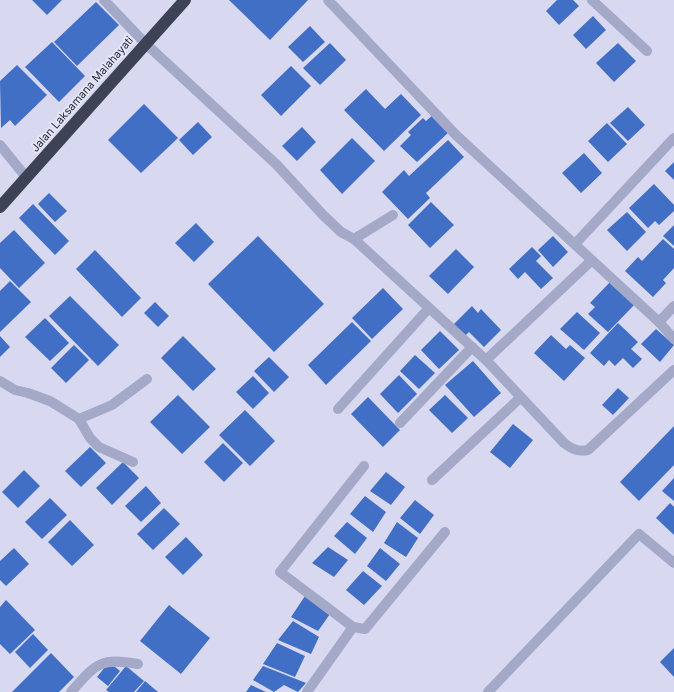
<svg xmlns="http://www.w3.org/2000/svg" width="674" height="692" viewBox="0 0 674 692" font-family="Inter,sans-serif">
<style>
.building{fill:#416fc5}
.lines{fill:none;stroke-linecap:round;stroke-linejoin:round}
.minor{stroke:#a4a9c8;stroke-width:10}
.highway{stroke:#3d4355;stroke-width:12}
.labels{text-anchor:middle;stroke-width:4;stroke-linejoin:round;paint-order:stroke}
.street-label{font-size:11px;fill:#262a34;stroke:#e4e5f9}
</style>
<rect width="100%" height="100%" fill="#d8d9f1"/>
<g class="building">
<path d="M32,0h30l-15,15z"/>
<path d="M229,0h79l-38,40z"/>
<path d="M557,0h16l6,6 -20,19 -13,-14z"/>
<path d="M96,2l23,23 -42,41 -23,-24z"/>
<path d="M593,16l13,14 -20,19 -13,-14z"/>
<path d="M310,26l15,16 -22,20 -15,-15z"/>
<path d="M52,42l33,34 -26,26 -34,-35z"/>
<path d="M330,43l16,17 -26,25 -17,-17z"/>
<path d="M618,43l18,18 -22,21 -18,-19z"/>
<path d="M17,65l30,30 -32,31 -5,-6 -9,8 -1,-47z"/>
<path d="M291,66l20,20 -30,30 -20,-21z"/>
<path d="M366,89l19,20 16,-15 20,21 -37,36 -40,-41z"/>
<path d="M144,104l34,34 -37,35 -33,-33z"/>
<path d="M628,107l17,18 -17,16 -18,-18z"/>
<path d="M434,114l16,17 -33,31 -17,-16 11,-11 -3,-3 15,-14 3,3z"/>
<path d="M198,122l14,15 -19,18 -14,-15z"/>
<path d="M607,123l20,21 -19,18 -20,-21z"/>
<path d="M302,127l14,15 -19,19 -15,-15z"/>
<path d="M352,138l23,23 -33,33 -22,-24z"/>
<path d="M448,140l16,17 -38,36 4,5 -22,21 -26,-27 22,-22 5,6z"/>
<path d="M584,153l18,20 -21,20 -19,-20z"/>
<path d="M674,162v18l-9,-9z"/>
<path d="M654,184l20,21v6l-15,14 -4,-4 -7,7 -19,-20z"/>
<path d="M49,193l18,18 -12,11 -17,-18z"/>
<path d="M431,202l23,23 -24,23 -22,-23z"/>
<path d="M33,204l36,37 -14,14 -36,-37z"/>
<path d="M627,212l19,20 -19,19 -20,-21z"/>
<path d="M196,223l18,19 -20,20 -19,-19z"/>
<path d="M674,225v21l-11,-10z"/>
<path d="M14,230l31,33 -26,25 -19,-20v-25z"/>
<path d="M258,236l66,68 -50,48 -66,-68z"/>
<path d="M553,236l15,16 -15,15 -15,-17z"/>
<path d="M663,239l11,10v19l-11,12 3,3 -13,14 -28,-26 13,-14 4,4z"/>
<path d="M532,247l9,9 -5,5 17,17 -12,11 -16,-17 -7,7 -9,-10z"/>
<path d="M456,249l18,18 -26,27 -19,-18z"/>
<path d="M95,250l46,48 -19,19 -46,-48z"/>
<path d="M10,281l21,21 -31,30v-41z"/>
<path d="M611,281l25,22 -28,29 -20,-18 7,-7 -5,-4z"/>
<path d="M383,288l20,21 -31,30 -20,-21z"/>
<path d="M70,296l49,49 -21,21 -49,-50z"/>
<path d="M155,302l14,14 -11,11 -14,-14z"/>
<path d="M472,306l6,7 3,-4 20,21 -17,17 -15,-15 -5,5 -11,-12z"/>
<path d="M577,312l23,21 -16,17 -24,-21z"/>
<path d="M45,318l24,25 -19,18 -25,-24z"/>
<path d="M352,322l19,19 -45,44 -18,-20z"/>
<path d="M618,323l20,19 -7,7 11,10 -9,9 -10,-10 -8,8 -6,-6 -5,6 -14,-13z"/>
<path d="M656,329l18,16 -14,17 -19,-18z"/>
<path d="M440,331l19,19 -20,19 -18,-19z"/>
<path d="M551,335l15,14 4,-4 15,13 -21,23 -30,-28z"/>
<path d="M0,336l10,11 -10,10z"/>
<path d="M183,336l33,33 -23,22 -32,-33z"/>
<path d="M74,345l15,15 -23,23 -15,-15z"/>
<path d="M415,355l20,18 -16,16 -19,-18z"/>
<path d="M269,357l20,20 -15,15 -20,-21z"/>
<path d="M473,361l28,32 -27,24 -29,-32z"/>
<path d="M399,375l18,19 -19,19 -18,-19z"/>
<path d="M253,376l16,17 -16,16 -17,-17z"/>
<path d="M618,388l11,10 -16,17 -11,-10z"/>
<path d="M178,395l32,32 -28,27 -32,-32z"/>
<path d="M445,395l23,23 -16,15 -23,-23z"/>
<path d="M368,397l32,33 -17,17 -32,-33z"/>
<path d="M245,410l30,31 -25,25 -31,-31z"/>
<path d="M513,424l20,16 -23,28 -20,-16z"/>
<path d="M674,426v39l-35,36 -19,-19z"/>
<path d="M223,443l20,20 -19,19 -20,-20z"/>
<path d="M90,447l16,16 -25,24 -16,-16z"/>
<path d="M123,462l16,16 -27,27 -16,-17z"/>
<path d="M24,470l16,16 -22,22 -16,-16z"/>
<path d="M386,472l19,15 -14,18 -21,-14z"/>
<path d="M674,478v23l-12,-10z"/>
<path d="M146,486l15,17 -20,19 -16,-16z"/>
<path d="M365,496l21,16 -13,20 -23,-18z"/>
<path d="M50,498l17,17 -25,24 -17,-17z"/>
<path d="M415,500l19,15 -14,19 -20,-16z"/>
<path d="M670,503l4,4v28l-18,-17z"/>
<path d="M164,508l16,16 -27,26 -16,-16z"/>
<path d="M70,520l24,25 -22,21 -24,-24z"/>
<path d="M347,522l20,16 -12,16 -21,-18z"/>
<path d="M397,522l21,16 -12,19 -22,-14z"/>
<path d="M186,537l17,18 -20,20 -18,-18z"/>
<path d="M328,547l20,13 -14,17 -22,-14z"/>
<path d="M14,548l15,16 -23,22 -6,-6v-19z"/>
<path d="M380,548l20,16 -14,17 -19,-15z"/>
<path d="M363,571l19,15 -18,19 -18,-15z"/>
<path d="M305,596l25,18 -12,17 -27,-14z"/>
<path d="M6,600l29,30 -25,24 -10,-10v-37z"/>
<path d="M169,605l41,33 -29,36 -41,-33z"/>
<path d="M293,621l26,16 -8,17 -33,-14z"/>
<path d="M33,634l15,16 -18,18 -15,-16z"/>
<path d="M277,643l28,13 -10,21 -32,-13z"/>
<path d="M674,648v29l-14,-15z"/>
<path d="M51,653l23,24 -15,15h-47z"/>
<path d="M109,662l11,9 -12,15 -11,-9z"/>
<path d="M126,666l18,15 -10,11h-25l-3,-2z"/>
<path d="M263,666l43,17 -8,9 -14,-7 -10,7 -21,-12z"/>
<path d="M145,681l13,11h-22z"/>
<path d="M251,685l15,7h-20z"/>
</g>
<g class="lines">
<g class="minor">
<path d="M104,0l41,43 132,122 46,50 18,17 13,7 39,-24"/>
<path d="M328,0l128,135 203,187 15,17"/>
<path d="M592,0l55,51"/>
<path d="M0,145l26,32"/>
<path d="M354,239l132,121 78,83c8,6 14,9 24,7l86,-80"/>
<path d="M575,244l99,-106"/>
<path d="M659,322l15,-16"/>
<path d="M486,360l105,-99"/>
<path d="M0,381l15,9 13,3 22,8 29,18 11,19 9,9 34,15"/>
<path d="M338,409l91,-101"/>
<path d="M79,419l33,-14 35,-26"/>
<path d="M400,423l72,-76"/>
<path d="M432,480l88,-82"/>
<path d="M353,627l12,2 80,-97"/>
<path d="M71,692c25,-28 29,-35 67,-28"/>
<path d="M307,692l46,-65 -73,-55 84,-106"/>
<path d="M488,692l151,-158 35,29"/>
</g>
<path class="highway" d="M0,207l185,-207"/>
</g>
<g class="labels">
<g class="street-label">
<text transform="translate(82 94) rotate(-49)" y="4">Jalan Laksamana Malahayati</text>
</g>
</g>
</svg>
